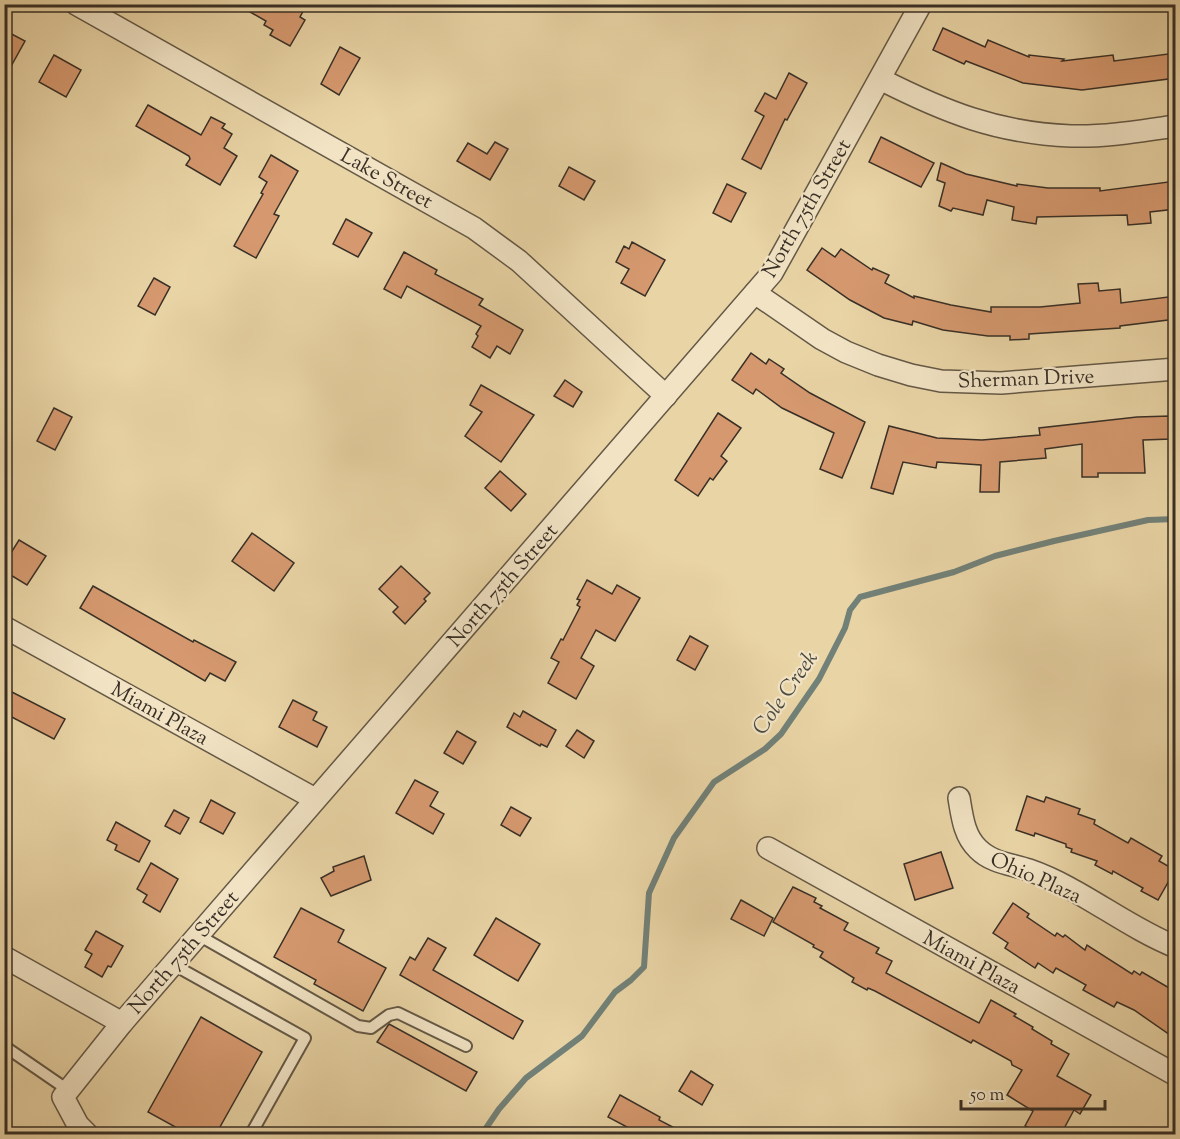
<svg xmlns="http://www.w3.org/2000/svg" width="1180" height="1139" viewBox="0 0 1180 1139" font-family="'Sorts Mill Goudy',serif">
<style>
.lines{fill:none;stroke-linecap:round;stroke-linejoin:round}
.stream{stroke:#728178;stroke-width:6}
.building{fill:#d6996f;stroke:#382f26;stroke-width:1.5}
.lane-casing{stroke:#645846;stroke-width:14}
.street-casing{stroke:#645846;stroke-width:24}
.lane{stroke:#f1e3c4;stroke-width:10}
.street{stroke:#f1e3c4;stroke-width:21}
.labels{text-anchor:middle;stroke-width:4.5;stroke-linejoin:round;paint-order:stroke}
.street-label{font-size:21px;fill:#382f26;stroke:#f1e3c4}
.water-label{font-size:22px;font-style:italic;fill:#4b4a41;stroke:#f1e3c4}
</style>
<rect width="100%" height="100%" fill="#e9d4a5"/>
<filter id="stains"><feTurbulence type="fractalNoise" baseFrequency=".00333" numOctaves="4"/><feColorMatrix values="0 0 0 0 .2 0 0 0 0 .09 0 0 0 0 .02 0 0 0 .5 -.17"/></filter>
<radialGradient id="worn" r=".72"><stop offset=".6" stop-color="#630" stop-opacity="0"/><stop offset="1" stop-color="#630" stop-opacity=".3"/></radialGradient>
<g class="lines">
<path class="stream" d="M482,1134l17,-25 27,-31 56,-42 33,-44 16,-12 13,-13 5,-74 25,-55 40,-56 51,-33 16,-15 38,-55 26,-51 5,-18 10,-13 94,-25 41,-16 59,-15 94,-21 28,-1"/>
</g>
<g class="building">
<path d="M236,4h71l-7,13 5,3 -15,26 -20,-11 3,-5 -9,-5 2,-4z"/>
<path d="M943,28l42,19 3,-7 41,17v-2l35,4 -2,2 51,-6 1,6 62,-8v25l-94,12 -59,-7 -57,-22 -2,3 -31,-14z"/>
<path d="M4,30l21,11 -21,38z"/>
<path d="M340,47l20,11 -21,37 -18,-11z"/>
<path d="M54,55l27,15 -15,27 -27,-15z"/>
<path d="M789,73l18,10 -20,37 -2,-1 -24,50 -19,-10 22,-43 -9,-5 10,-18 11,6z"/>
<path d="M148,105l53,30 10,-18 14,7 -3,4 10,6 -8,14 13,8 -17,29 -34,-20 4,-6 -1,-3 -53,-30z"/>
<path d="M881,137l53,26 -13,24 -52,-25z"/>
<path d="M495,142l13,7 -18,31 -33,-19 11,-18 19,11z"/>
<path d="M271,155l27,16 -24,43 5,2 -23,42 -22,-12 29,-52 -2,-1 6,-11 -8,-5z"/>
<path d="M941,163l25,11 51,12v-2l31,4h52v3l76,-10v28l-26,3 1,11 -23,2 -1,-10 -90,2 -1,7 -24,-4 2,-13 -27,-7 -4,15 -30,-7 -2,3 -12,-5 6,-23 -8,-3z"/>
<path d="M569,167l26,14 -11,19 -25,-14z"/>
<path d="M727,184l19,9 -15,29 -18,-9z"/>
<path d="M346,219l26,14 -14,24 -25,-13z"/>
<path d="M632,242l33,18 -20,36 -24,-13 8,-14 -13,-7 8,-16 5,3z"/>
<path d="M822,248l13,9 6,-8 31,21 1,-2 16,7 -4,8 29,15v-2l37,9 40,7v-5h49l40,-4 -2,-19 20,-1 1,8 21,-2 1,14 55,-7v23l-56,7v2l-91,6v5l-19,1v-4h-22l-45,-6 -30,-9 -1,4 -28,-7 -34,-18 -43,-30z"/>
<path d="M404,252l33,18 -2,4 48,25 -4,6 44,25 -13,24 -13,-8 -7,12 -18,-11 6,-11 -2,-2 5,-8 -74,-40 -6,12 -17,-9z"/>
<path d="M154,278l16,9 -15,28 -17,-9z"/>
<path d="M751,353l15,11 3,-5 15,10 -3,4 29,20 55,29 -23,56 -22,-9 14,-36 -52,-25 -26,-19 -3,5 -21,-14z"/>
<path d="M565,380l17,12 -9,15 -19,-11z"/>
<path d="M481,385l53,30 -33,47 -36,-26 17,-24 -12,-7z"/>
<path d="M54,408l18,9 -17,33 -18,-9z"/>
<path d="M718,413l23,15 -20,28 6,5 -14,19 -3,-2 -12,18 -23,-16z"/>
<path d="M1170,416l1,23 -28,1 2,33h-47v4h-16v-33l-37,5 1,9 -46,4 -1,30h-19l1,-27 -44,-3 -1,6 -33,-6 -10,32 -22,-6 18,-62 48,12 45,2 58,-5 -1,-7 98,-11z"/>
<path d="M500,471l26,23 -15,17 -26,-23z"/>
<path d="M252,533l42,30 -20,28 -42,-30z"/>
<path d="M19,540l27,16 -19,29 -23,-14v-7z"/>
<path d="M401,566l29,27 -6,6 2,2 -21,23 -12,-12 5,-5 -19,-18z"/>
<path d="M587,580l25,14 5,-9 23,13 -25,43 -19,-11 -15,28 13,8 -18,33 -28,-16 11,-21 -8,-4 10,-19 2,1 17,-33 -3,-2 3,-5 -3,-1z"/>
<path d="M93,586l100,56 1,-2 42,22 -11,19 -15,-8 -5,8 -125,-73z"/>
<path d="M690,636l18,10 -13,24 -18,-10z"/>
<path d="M4,688l61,31 -11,20 -50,-26z"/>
<path d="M293,700l24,12 -4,8 14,7 -10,20 -38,-20z"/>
<path d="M523,711l33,19 -9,17 -6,-3 -1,2 -33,-19 7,-14 6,4z"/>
<path d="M577,730l17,11 -10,17 -18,-12z"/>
<path d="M457,731l19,11 -13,22 -19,-11z"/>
<path d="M415,780l23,12 -8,14 14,8 -11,20 -37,-21z"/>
<path d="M1027,796l17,6 2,-5 34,12 -2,5 17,6 -1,4 34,19 3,-5 31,18 -3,5 16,9 -17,30 -17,-9 2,-3 -30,-17 -1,3 -17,-9 2,-4 -26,-9 1,-3 -6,-2v-3l-31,-11 -1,3 -18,-6z"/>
<path d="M211,800l24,13 -12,21 -23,-12z"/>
<path d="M511,807l20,11 -11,18 -19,-11z"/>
<path d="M174,810l15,8 -9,16 -15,-8z"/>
<path d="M116,822l34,19 -11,21 -24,-12 2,-5 -10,-5z"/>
<path d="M941,852l12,36 -38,12 -11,-36z"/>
<path d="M364,856l7,24 -40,16 -10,-18 13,-7 -1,-4z"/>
<path d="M151,863l27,16 -18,33 -17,-10 4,-7 -10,-6z"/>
<path d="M793,887l23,11 -2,4 8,4 -2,2 28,15 -4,7 35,18 -3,5 16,8 -6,12 93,50 12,-23 25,14 -2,2 19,11 -1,2 20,12 -1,3 18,10 -12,22 34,19 -11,19 -6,-4 -13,24h-21l-15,-8 8,-15 -26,-16 15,-25 -10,-5 -1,-4 -38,-21 -2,3 -96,-52 -7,-3 -1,2 -15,-8 2,-4 -34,-21 3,-5 -10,-5 1,-2 -41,-23z"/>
<path d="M741,900l32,18 -9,18 -33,-17z"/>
<path d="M1013,903l16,11 -2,3 28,19 2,-3 6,4 2,-2 20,15 2,-5 45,29 2,-3 6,4 2,-3 34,20v47l-42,-29 -17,-8 -3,5 -31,-17 3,-5 -30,-17 -3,5 -15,-10 -3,5 -30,-20 3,-5 -15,-10z"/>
<path d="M301,908l43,22 -6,12 48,26 -23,43 -49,-27 2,-4 -42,-23z"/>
<path d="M496,918l44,26 -22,37 -44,-26z"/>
<path d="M96,931l27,15 -12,21 -3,-1 -6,11 -17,-10 7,-13 -7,-4z"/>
<path d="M428,938l18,10 -13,22 90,51 -10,18 -113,-64 10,-18 5,3z"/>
<path d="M201,1017l61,35 -46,82h-28l-40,-22z"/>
<path d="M389,1024l88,48 -11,19 -89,-49z"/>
<path d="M691,1071l22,14 -11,20 -23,-14z"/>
<path d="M620,1095l40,22 -1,3 27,14h-46l-32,-17z"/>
</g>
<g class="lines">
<g class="lane-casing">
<g id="lane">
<path d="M198,935l160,91 13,2 18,-13 9,-2 68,33"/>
<path d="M172,964l133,74 -54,96"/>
<path d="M4,1046l64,44"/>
</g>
</g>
<g class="street-casing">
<g id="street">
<path d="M76,4l398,224 45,33 147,135"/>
<path d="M880,79c65,33 117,54 191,57 35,1 70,-5 105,-10"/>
<path d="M755,293l67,46 24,13 32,13 33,10 30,6 60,2 175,-14"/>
<path d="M4,627l311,172"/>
<path d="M959,798c3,18 5,38 19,51 14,14 33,15 51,21 52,18 95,56 147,77"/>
<path d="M768,848l408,227"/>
<path d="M4,957l118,66"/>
<path d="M87,1134l-9,-9 -15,-28 59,-74 650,-750 149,-269"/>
</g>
</g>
<use href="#lane" class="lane"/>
<use href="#street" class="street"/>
</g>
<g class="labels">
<g class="street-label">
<text transform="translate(387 178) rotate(29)" y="7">Lake Street</text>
<text transform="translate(806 208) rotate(-60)" y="7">North 75th Street</text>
<text transform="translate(1026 378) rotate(-2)" y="7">Sherman Drive</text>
<text transform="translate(502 585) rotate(-49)" y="7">North 75th Street</text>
<text transform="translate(160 713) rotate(29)" y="7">Miami Plaza</text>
<text transform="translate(1036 877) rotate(24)" y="7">Ohio Plaza</text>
<text transform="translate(183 952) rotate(-49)" y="7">North 75th Street</text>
<text transform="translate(972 962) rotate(29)" y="7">Miami Plaza</text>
</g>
<g class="water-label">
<text transform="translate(784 692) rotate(-55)" y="8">Cole Creek</text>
</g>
</g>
<rect width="1180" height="1139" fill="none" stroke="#e9d4a5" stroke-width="24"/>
<rect x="6" y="6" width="1168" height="1127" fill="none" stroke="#382f26" stroke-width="3"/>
<rect x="12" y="12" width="1156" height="1115" fill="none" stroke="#382f26" stroke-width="1.5"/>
<path d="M961 1100v9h144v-9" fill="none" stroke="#382f26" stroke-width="3"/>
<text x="970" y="1100" font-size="18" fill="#382f26" stroke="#f1e3c4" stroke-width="4.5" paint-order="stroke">50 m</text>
<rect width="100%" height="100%" filter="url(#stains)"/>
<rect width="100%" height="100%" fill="url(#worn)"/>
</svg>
